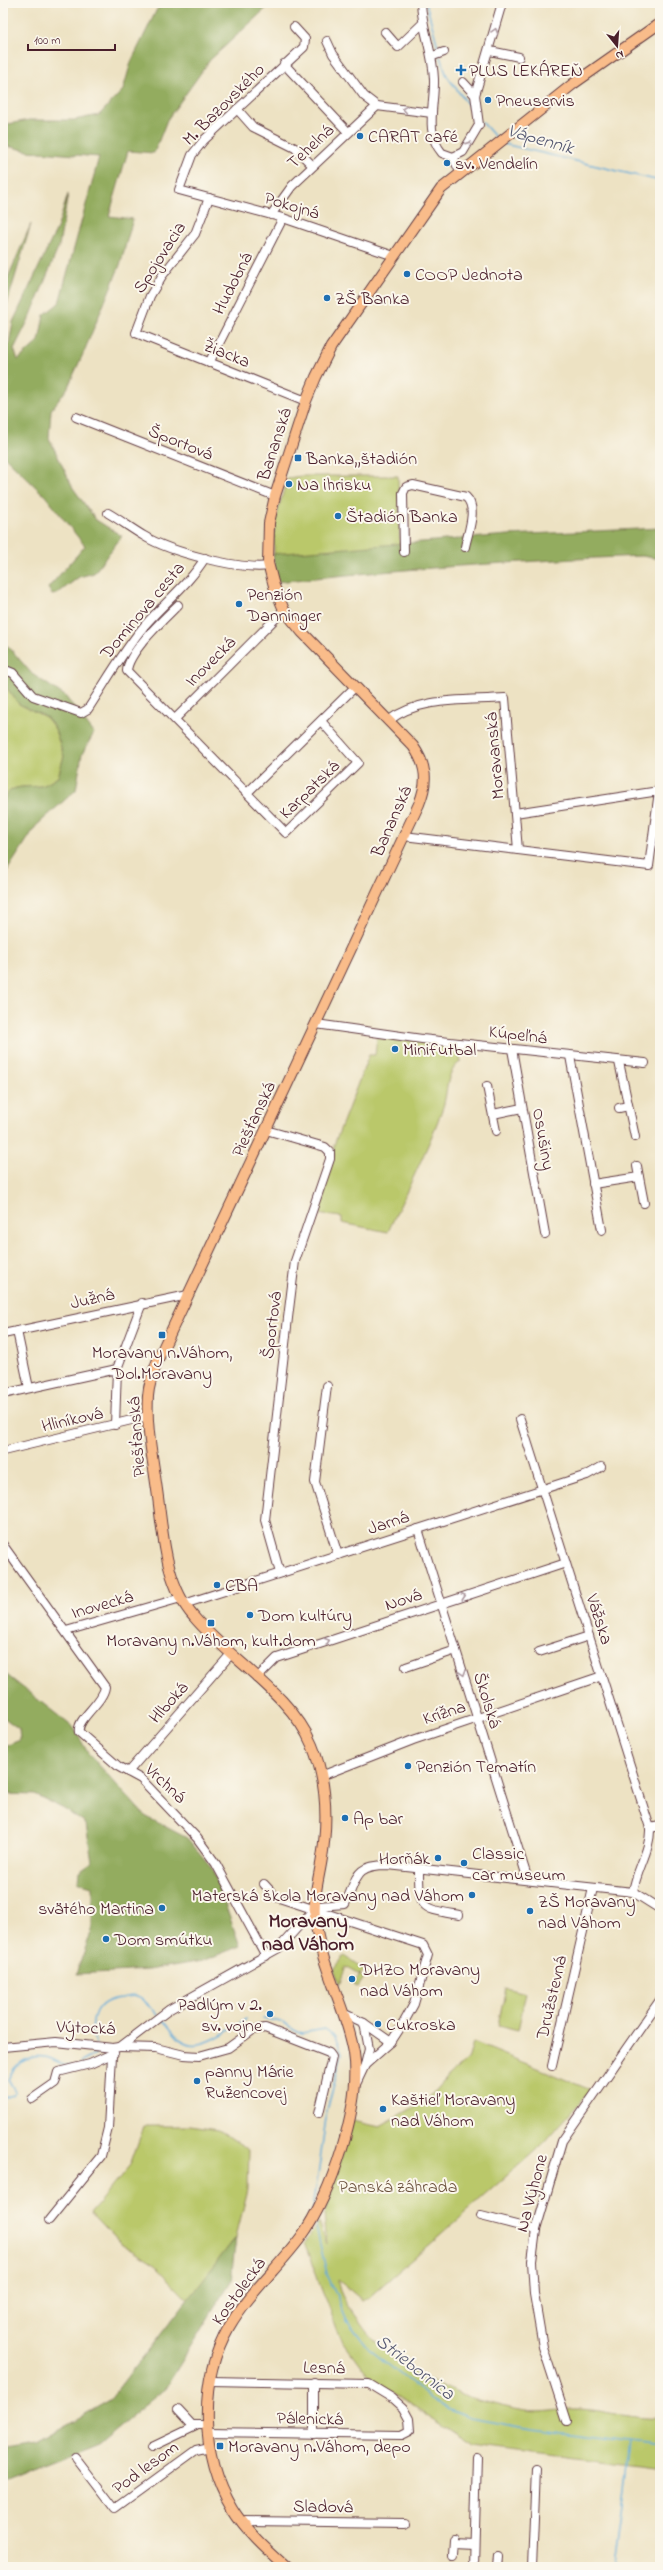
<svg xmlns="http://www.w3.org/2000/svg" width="663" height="2570" viewBox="0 0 663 2570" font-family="'Indie Flower',sans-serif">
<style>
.green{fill:#bac86a;stroke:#82744a}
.forest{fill:#93ac5e;stroke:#6e6644}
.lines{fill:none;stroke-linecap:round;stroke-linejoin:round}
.stream{stroke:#62acda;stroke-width:1.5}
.minor-casing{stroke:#623c42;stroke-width:10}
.major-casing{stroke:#623c42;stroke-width:12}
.minor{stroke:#fff;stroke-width:8}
.major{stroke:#f9bc8a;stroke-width:10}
.oneway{stroke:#ae9aa0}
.poi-dot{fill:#1f6fb2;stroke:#fbf7ec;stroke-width:1.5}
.labels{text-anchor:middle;stroke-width:4;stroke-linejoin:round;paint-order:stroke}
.poi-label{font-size:18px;fill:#4a1f2b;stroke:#fbf7ec;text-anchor:start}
.street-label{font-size:18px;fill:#4a1f2b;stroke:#fbf7ec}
.park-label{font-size:18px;fill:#6c523e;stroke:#fbf7ec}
.water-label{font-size:19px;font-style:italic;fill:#545771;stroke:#fbf7ec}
.quarter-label{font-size:20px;font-weight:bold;fill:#4a1f2b;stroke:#fbf7ec}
</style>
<rect width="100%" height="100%" fill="#fbf7ec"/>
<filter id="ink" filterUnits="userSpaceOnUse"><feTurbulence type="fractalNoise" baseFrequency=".025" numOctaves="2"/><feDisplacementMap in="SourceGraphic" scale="8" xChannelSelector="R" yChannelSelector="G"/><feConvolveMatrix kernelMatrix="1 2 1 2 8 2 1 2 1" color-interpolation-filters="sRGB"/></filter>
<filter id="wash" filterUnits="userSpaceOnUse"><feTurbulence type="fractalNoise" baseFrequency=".012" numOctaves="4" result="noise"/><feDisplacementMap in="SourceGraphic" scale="16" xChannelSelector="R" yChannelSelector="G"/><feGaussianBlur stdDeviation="0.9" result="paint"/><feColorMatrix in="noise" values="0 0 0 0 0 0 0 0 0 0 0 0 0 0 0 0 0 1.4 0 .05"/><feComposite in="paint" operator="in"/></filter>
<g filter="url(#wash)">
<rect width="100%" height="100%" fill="#ede2c3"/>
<g class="green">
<path d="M301,476h97l2,69 -126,9c-1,-27 5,-51 14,-76z"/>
<path d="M3,683l16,21 27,13 8,10 10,29 -6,21c-5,3 -12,8 -17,9 -16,2 -31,-3 -38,15z"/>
<path d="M377,1037l82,8 3,3 -2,14c-15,11 -12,30 -17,45 -15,43 -37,84 -55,125l-46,-9v-6l-26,-3 18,-58v-11l35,-90h6z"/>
<path d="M345,1956l20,14 -5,5 4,3 -6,9 -4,-3 6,-9 -14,-8 -7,17 -5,-14z"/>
<path d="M506,1988l20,5 -8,37 -20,-5z"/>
<path d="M473,2042l118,48 -47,53 -177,156 -5,1 -24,-20c0,15 12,27 20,39 37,55 106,82 169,92 17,3 35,-3 52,-2 26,1 55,11 81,9v52l-187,-25 -104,-68 -28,-38 -37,-96 15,-21 8,22 -3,-29 29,-95 27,6 47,-26 16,-19 26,-24z"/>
<path d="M144,2126h46l29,4 30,20 -1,39 -12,48 -48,63 -37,-38 -32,-20 -28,-30 39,-47z"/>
</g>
<g class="forest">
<path d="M169,3h103l-62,57 -43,60 -13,33 -26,-2 -19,65 24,3 -13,46 -37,89 -16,35 -16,21 -2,28 24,50 23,32 26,16 -28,37 -15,4 -22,17 -5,1 -4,-7 37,-42 -39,-49 -43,-42v-105l6,-7 4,-21 45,-96 10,-32 -9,52 -28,69 -17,34 4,11 21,-19 5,-26 15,-12 40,-146 -71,-6 -25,-6v-20l26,-5h45l25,-5 24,-25 8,-28 26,-53z"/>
<path d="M31,224l-28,93v-28z"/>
<path d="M660,528v31l-18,-3c-122,5 -244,13 -366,26l-3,-28 235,-19z"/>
<path d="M3,646h5l24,28 33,22 29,37 -12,21 -6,36 -40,36 -33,51v-76c7,-18 22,-13 38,-15 5,-1 12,-6 17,-9l6,-21 -10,-29 -8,-10 -27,-13 -16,-21z"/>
<path d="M3,1672l71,56 14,25 57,63 42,22 25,30 28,78 -38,15 -54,9 -72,4 16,-44v-44l-14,-4 1,-11 13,-9 -6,-38 -22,-15 -29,-14 -32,-1v-47l17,-7 -1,-11 -16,-12z"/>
<path d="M236,2237l-5,44 -68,110 -64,53 -96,38v-35l33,-5 74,-42z"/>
</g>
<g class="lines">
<g class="stream">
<path d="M426,3l13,48"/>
<path d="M440,57l7,19 27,37"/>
<path d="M482,122l16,18"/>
<path d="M504,144l156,37"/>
<path d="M263,2018l18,4"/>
<path d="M162,2019c6,6 15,19 22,23 18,10 46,-13 62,-23"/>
<path d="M283,2023l19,10 23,-4 10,7 7,17 -15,58 -14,99"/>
<path d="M95,2044c-7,-24 0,-44 27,-46 6,-1 10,-3 15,-1 9,3 14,11 21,18"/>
<path d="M81,2062l14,-7 2,-5"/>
<path d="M3,2098l10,-3 2,-3 -7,-12c5,-15 21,-26 37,-23 9,1 17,10 26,8"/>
<path d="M315,2223l12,51 20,46 22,29 63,51 15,9 23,9 61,11 129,16"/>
<path d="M613,2567l16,-126"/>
</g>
</g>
</g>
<g filter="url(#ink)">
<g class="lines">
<g class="minor-casing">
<g id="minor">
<path d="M421,3c1,26 12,49 13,76 1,25 -10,53 8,74l11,4"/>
<path d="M294,27l11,12 -1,8 -100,93 -12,15 -13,35 104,28 111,38"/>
<path d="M385,32l13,15 24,-23"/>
<path d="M327,41l6,13 31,42 13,10 55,7"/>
<path d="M490,51l29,6"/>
<path d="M433,56l11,-4"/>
<path d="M284,64l64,68"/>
<path d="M463,82l12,13"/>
<path d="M237,109l16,18 42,21 17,17"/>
<path d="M453,157l10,-5 16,-27 -4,-30 27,-92"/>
<path d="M453,157l7,15"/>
<path d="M209,198l-14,36 -33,42 -12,20 -14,37 170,68"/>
<path d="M271,215l21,-29 85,-80"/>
<path d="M209,363l74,-145"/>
<path d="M76,417l199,79"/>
<path d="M108,513c12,7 24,16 36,23 26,16 95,34 125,30"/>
<path d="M404,552l-1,-59 3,-6 7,-2 53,12c12,11 2,35 -1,50"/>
<path d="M178,605c-14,14 -50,47 -51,66l159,162 72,-70 -37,-42"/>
<path d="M3,669l10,4 20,23 48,17 7,-4c19,-29 35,-58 57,-84 20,-23 44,-41 60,-67"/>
<path d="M175,719l109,-109"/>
<path d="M388,721c32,-25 79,-20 117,-23l13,152 -114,-14"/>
<path d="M248,792l107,-105"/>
<path d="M515,813l144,-22 -10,75 -131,-16"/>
<path d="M316,1024l106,15 223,24"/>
<path d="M512,1049l33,185"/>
<path d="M570,1056l32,174"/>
<path d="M619,1062l16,75"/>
<path d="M487,1086l9,45"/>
<path d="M619,1108l9,-2"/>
<path d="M493,1114l29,-6"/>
<path d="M266,1130l59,17 5,5v7l-35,102 -7,57 -23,202 15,53"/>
<path d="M639,1177l5,26"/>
<path d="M593,1184l46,-7 -2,-11"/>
<path d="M17,1331l12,57"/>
<path d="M3,1334l185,-39"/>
<path d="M327,1386l-12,96 23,73"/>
<path d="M3,1394l114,-25"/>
<path d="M520,1419l130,409c1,22 -14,42 -17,64"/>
<path d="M115,1425l2,-56 25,-66"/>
<path d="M3,1451l145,-35"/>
<path d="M418,1529l110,351"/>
<path d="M3,1545l102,142c-2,16 -29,32 -26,45l40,35 22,12 56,59 19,26 50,92"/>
<path d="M184,1604l403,-129 14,-8"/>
<path d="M66,1631l115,-33"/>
<path d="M539,1652l50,-16"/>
<path d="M406,1667l50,-17"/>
<path d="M257,1678l20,-20 289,-95"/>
<path d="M128,1772l103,-118"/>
<path d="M321,1776l92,-36 189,-64"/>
<path d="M650,1828l10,-2"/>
<path d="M419,1868c0,42 1,40 40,47"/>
<path d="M264,1884l12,13 147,48 5,10 -14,49 -10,18 -13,20 -26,23 -9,19"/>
<path d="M343,2013l21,10 5,26 -4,16"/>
<path d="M364,2023l27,19"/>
<path d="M3,2047l53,-5 57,6 7,-1 50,-38 109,-61 35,-39 4,-3 27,-2c13,-26 8,-39 43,-39l245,27 27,17"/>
<path d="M120,2047l36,1 28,7 15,1 29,-8 25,-18 12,-2 64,25 3,4 -13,56"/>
<path d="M552,2066l41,-178"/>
<path d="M32,2099l23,-16 3,-11 32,-8 24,-11"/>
<path d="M481,2216l55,14"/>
<path d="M49,2220l52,-64 7,-28 4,-72"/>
<path d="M314,2382v52"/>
<path d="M178,2410l14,15h16"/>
<path d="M567,2421l-24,-74 -9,-53 -2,-33 4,-31 26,-89 98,-141"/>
<path d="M208,2432l194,3 8,-4 -1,-12 -6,-11 -11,-10 -23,-14 -158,-3"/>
<path d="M152,2447l44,-21"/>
<path d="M76,2458l39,51 81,-59 14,-3"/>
<path d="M241,2521l164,2"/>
<path d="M453,2544l21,1"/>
<path d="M452,2554l1,-14"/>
<path d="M474,2567l3,-111"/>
<path d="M497,2567l1,-10"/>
<path d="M532,2567l4,-98"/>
</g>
</g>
<g class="major-casing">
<path id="major" d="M286,2567c-20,-18 -40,-36 -54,-59 -32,-53 -34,-127 -3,-181 19,-33 49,-59 72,-90 30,-41 61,-133 53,-184 -8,-47 -34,-87 -39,-135 -2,-21 4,-40 7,-60 6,-38 5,-77 -10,-113 -21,-51 -83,-86 -118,-128 -31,-35 -31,-90 -38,-134 -4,-29 -10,-58 -8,-87 1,-14 6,-26 11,-39l260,-553c9,-22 8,-38 -6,-58l-111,-114 -18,-22 -10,-24 -6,-23 1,-40 6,-27 31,-95 10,-24 15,-30 110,-158 132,-105 87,-61"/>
</g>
<use href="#minor" class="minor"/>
<use href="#major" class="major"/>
</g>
<defs><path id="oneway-chevron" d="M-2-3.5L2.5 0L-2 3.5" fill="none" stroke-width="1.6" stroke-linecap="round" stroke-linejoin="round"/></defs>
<g class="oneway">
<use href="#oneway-chevron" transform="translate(495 31) rotate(-74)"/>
<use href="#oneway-chevron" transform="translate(405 109) rotate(-170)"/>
<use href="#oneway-chevron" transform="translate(469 144) rotate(-55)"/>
<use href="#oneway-chevron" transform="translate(463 1596) rotate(-18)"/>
<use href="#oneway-chevron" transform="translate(327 1641) rotate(-18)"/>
<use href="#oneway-chevron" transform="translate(463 1673) rotate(73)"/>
</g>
</g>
<g class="poi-dot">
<path d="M459 64h4v4h4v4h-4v4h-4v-4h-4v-4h4z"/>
<circle cx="488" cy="100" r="4"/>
<circle cx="360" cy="136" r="4"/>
<circle cx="447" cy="163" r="4"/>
<circle cx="407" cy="274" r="4"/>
<circle cx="327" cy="298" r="4"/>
<rect x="294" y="454" width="8" height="8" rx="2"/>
<circle cx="289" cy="484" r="4"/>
<circle cx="338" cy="516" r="4"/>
<circle cx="239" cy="604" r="4"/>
<circle cx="395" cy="1049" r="4"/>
<rect x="158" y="1331" width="8" height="8" rx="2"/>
<circle cx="217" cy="1585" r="4"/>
<circle cx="250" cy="1615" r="4"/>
<rect x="207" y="1619" width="8" height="8" rx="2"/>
<circle cx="408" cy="1766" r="4"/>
<circle cx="345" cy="1818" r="4"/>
<circle cx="438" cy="1858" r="4"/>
<circle cx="464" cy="1863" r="4"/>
<circle cx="472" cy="1895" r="4"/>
<circle cx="162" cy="1908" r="4"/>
<circle cx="530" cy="1911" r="4"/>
<circle cx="106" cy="1939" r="4"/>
<circle cx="352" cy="1979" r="4"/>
<circle cx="270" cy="2014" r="4"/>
<circle cx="378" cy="2024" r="4"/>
<circle cx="197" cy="2081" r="4"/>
<circle cx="383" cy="2109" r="4"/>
<rect x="216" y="2442" width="8" height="8" rx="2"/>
</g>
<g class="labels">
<g class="poi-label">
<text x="469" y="76">PLUS LEKÁREŇ</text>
<text x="496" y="106">Pneuservis</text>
<text x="368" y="142">CARAT café</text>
<text x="455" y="169">sv. Vendelín</text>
<text x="415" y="280">COOP Jednota</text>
<text x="335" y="304">ZŠ Banka</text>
<text x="306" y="464">Banka,,štadión</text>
<text x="297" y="490">Na ihrisku</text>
<text x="346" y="522">Štadión Banka</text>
<text x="247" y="600">Penzión<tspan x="247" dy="21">Danninger</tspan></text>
<text x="403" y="1055">Minifutbal</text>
<text x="162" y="1358" text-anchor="middle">Moravany n.Váhom,<tspan x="162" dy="21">Dol.Moravany</tspan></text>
<text x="225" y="1591">CBA</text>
<text x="258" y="1621">Dom kultúry</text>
<text x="211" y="1646" text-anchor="middle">Moravany n.Váhom, kult.dom</text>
<text x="416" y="1772">Penzión Tematín</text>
<text x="353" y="1824">Ap bar</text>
<text x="472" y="1859">Classic<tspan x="472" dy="21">car museum</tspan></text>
<text x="430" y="1864" text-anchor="end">Horňák</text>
<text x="464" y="1901" text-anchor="end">Materská škola Moravany nad Váhom</text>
<text x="538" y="1907">ZŠ Moravany<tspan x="538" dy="21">nad Váhom</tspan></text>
<text x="154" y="1914" text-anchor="end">svätého Martina</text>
<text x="114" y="1945">Dom smútku</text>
<text x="360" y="1975">DHZO Moravany<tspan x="360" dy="21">nad Váhom</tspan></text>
<text x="262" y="2010" text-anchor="end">Padlým v 2.<tspan x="262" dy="21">sv. vojne</tspan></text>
<text x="386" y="2030">Cukroska</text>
<text x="205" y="2077">panny Márie<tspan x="205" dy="21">Ružencovej</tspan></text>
<text x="391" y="2105">Kaštieľ Moravany<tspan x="391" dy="21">nad Váhom</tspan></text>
<text x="228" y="2452">Moravany n.Váhom, depo</text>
</g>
<g class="street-label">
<text transform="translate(223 104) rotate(-45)" y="6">M. Bazovského</text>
<text transform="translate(310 146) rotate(-43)" y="6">Tehelná</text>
<text transform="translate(292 205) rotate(17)" y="6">Pokojná</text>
<text transform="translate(159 257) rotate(-57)" y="6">Spojovacia</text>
<text transform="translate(232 283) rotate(-63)" y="6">Hudobná</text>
<text transform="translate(227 353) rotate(22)" y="6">Žiacka</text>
<text transform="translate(181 442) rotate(22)" y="6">Športová</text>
<text transform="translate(274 444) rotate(-72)" y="6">Bananská</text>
<text transform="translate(142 610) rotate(-50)" y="6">Dominova cesta</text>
<text transform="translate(210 661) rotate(-45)" y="6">Inovecká</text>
<text transform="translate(494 756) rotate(-95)" y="6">Moravanská</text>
<text transform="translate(309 789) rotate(-44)" y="6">Karpatská</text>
<text transform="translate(391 821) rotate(-66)" y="6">Bananská</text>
<text transform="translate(518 1034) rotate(7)" y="6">Kúpeľná</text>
<text transform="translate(253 1119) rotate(-65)" y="6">Piešťanská</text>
<text transform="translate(544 1139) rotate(80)" y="6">Osušiny</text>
<text transform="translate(92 1298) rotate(-13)" y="6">Južná</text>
<text transform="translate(271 1325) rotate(-83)" y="6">Športová</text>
<text transform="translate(72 1419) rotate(-13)" y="6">Hliníková</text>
<text transform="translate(136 1437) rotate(-94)" y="6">Piešťanská</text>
<text transform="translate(388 1522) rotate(-18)" y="6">Jarná</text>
<text transform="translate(403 1599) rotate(-18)" y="6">Nová</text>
<text transform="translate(102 1604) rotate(-16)" y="6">Inovecká</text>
<text transform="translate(600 1619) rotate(72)" y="6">Vážska</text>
<text transform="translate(488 1700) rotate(73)" y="6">Školská</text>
<text transform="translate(168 1702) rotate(-48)" y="6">Hlboká</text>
<text transform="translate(444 1712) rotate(-18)" y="6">Krížna</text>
<text transform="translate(166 1783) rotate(43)" y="6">Vrchná</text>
<text transform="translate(551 1997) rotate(-77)" y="6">Družstevná</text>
<text transform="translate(86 2027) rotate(2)" y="6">Výtocká</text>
<text transform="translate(531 2193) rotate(-75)" y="6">Na Výhone</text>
<text transform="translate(238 2291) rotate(-54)" y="6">Kostolecká</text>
<text transform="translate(324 2367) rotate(1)" y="6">Lesná</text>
<text transform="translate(310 2418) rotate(1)" y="6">Pálenická</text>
<text transform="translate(145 2467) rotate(-36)" y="6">Pod lesom</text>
<text transform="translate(323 2506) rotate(1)" y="6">Sladová</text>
</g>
<g class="park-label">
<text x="398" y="2192">Panská záhrada</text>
</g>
<g class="water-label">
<text transform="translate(541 138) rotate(16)" y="7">Vápenník</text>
<text transform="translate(416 2366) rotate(38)" y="7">Striebornica</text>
</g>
<g class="quarter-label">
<text x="308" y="1927">Moravany<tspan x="308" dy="23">nad Váhom</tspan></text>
</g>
</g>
<rect width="663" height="2570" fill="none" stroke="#fbf7ec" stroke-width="16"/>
<g transform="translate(617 46) rotate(163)" stroke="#fbf7ec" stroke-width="3" paint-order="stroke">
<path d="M0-3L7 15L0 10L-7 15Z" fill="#4a1f2b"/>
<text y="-6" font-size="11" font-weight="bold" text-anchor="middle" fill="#4a1f2b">N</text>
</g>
<path d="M28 44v6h87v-6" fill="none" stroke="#4a1f2b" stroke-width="2"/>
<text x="34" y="44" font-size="12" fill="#4a1f2b" stroke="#fbf7ec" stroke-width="3" paint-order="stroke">100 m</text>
</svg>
